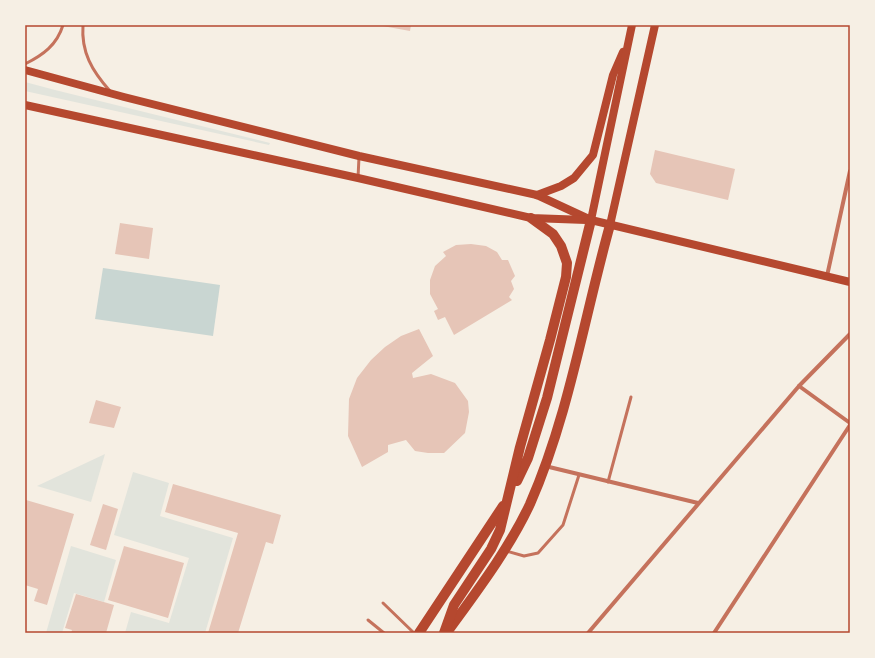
<svg xmlns="http://www.w3.org/2000/svg" width="875" height="658" viewBox="0 0 875 658" font-family="Karla,sans-serif">
<style>
.green{fill:#e2e4dc}
.water{fill:#c9d6d2}
.building{fill:#e6c5b7}
.lines{fill:none;stroke-linecap:round;stroke-linejoin:round}
.service{stroke:#c5725c;stroke-width:3}
.minor{stroke:#c5725c;stroke-width:4}
.secondary{stroke:#b5482f;stroke-width:8}
.primary{stroke:#b5482f;stroke-width:10}
.neatline{fill:none;stroke:#b5482f;stroke-width:1.5}
</style>
<rect width="100%" height="100%" fill="#f6efe4"/>
<g class="green">
<path d="M25,82l30,8 215,53 -1,2 -244,-54z"/>
<path d="M105,454l-14,48 -54,-16z"/>
<path d="M133,472l36,11 -9,33 73,22 -28,95h-80l6,-21 38,11 20,-65 -75,-23z"/>
<path d="M71,546l45,14 -12,42 -30,-9 -12,40h-16z"/>
</g>
<path class="water" d="M103,268l117,17 -7,51 -118,-17z"/>
<g class="building">
<path d="M377,25h34l-1,6z"/>
<path d="M655,150l80,19 -7,31 -72,-17 -6,-9z"/>
<path d="M120,223l33,5 -4,31 -34,-5z"/>
<path d="M471,244l15,2 11,6 5,8h6l7,16 -4,5 3,8 -5,8 3,3 -58,35 -9,-18 -7,3 -4,-9 4,-2 -8,-15v-14l5,-14 11,-10 -3,-4 13,-7z"/>
<path d="M419,329l14,27 -21,17 1,5 18,-4 24,9 13,18 1,11 -4,21 -21,20h-16l-13,-2 -9,-11 -18,5v7l-26,15 -14,-31 1,-37 8,-21 14,-18 14,-13 16,-11z"/>
<path d="M96,400l25,7 -7,21 -25,-5z"/>
<path d="M173,484l108,31 -8,29 -7,-2 -28,91h-30l30,-100 -73,-21z"/>
<path d="M26,500l48,14 -27,91 -13,-4 4,-12 -13,-4z"/>
<path d="M103,504l15,5 -12,41 -16,-5z"/>
<path d="M124,546l60,17 -16,55 -60,-18z"/>
<path d="M76,594l38,11 -8,28h-35l1,-3 -7,-2z"/>
</g>
<g class="lines">
<g class="service">
<path d="M83,25c-2,27 9,46 27,66"/>
<path d="M25,64c18,-9 32,-19 38,-39"/>
<path d="M358,178l1,-21"/>
<path d="M608,482l23,-85"/>
<path d="M506,551l18,5 14,-3 25,-28 16,-50"/>
<path d="M383,603l31,30"/>
<path d="M368,620l16,13"/>
</g>
<g class="minor">
<path d="M827,276l23,-105"/>
<path d="M799,386l51,37"/>
<path d="M545,466l153,37"/>
<path d="M588,633l211,-247 51,-52"/>
<path d="M714,633l136,-208"/>
</g>
<g class="secondary">
<path d="M25,70l99,27 235,59 178,39 54,25 259,62"/>
<path d="M25,105l333,73 173,40 55,2"/>
<path d="M537,195l24,-9 13,-8 19,-23 20,-80 10,-23"/>
<path d="M591,220l41,-195"/>
<path d="M610,225l45,-200"/>
</g>
<g class="primary">
<path d="M517,481l11,-23 19,-60 44,-178"/>
<path d="M448,631c29,-40 61,-82 82,-127 39,-89 54,-186 80,-279"/>
<path d="M419,633l84,-127"/>
<path d="M444,633l10,-28 37,-56 9,-19 20,-83 30,-107 16,-63 1,-14 -6,-17 -8,-12 -22,-16"/>
</g>
</g>
<rect width="875" height="658" fill="none" stroke="#f6efe4" stroke-width="52"/>
<rect x="26" y="26" width="823" height="606" class="neatline"/>
</svg>
